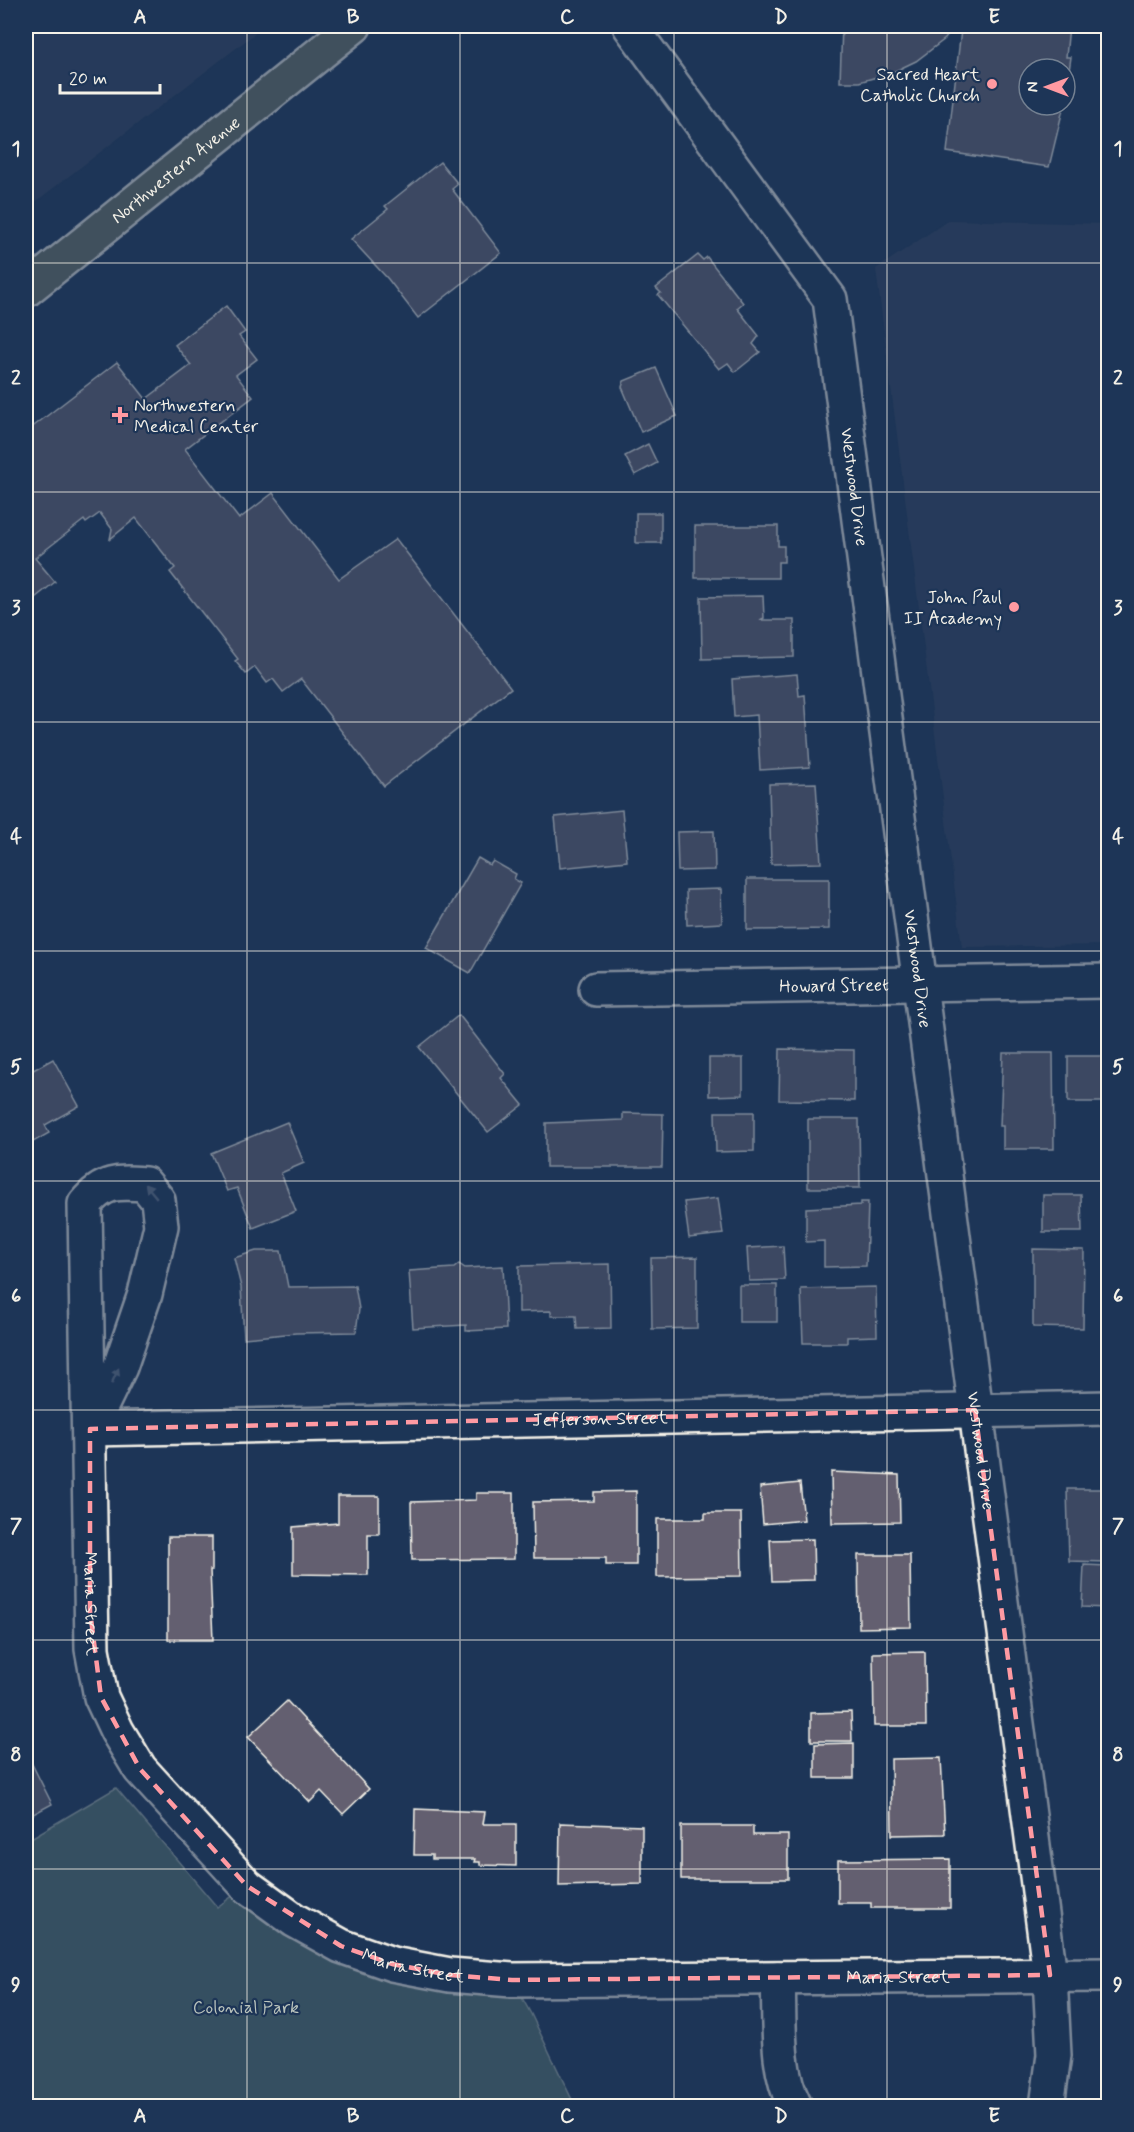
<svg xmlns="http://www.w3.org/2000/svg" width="1134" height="2132" viewBox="0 0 1134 2132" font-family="Mynerve,sans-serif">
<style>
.built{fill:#32425e}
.green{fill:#526f6d;stroke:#a3b0aa;stroke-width:1.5}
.building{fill:#635f6f;stroke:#f4f1e8;stroke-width:1.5}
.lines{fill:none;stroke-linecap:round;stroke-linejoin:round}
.street-casing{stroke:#f4f1e8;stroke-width:38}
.primary-casing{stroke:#f4f1e8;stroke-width:38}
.street{stroke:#1d3557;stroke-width:33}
.primary{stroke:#6b7165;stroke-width:33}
.oneway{fill:#68778a}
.marked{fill:none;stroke:#ff9aa2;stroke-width:4.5;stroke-dasharray:12 8;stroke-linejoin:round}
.grid{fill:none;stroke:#f4f1e8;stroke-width:1.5;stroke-opacity:0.55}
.poi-dot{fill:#ff9aa2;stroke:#1d3557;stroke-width:2}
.labels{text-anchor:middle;stroke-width:4.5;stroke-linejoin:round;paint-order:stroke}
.poi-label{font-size:18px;fill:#f4f1e8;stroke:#1d3557;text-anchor:end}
.street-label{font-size:18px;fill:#f4f1e8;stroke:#1d3557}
.park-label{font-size:18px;fill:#bbc4bd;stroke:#1d3557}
.neatline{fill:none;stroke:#f4f1e8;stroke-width:2}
.grid-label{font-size:20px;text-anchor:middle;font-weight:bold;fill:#f4f1e8}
</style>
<rect width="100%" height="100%" fill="#1d3557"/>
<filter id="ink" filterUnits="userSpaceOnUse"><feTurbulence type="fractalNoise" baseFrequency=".0167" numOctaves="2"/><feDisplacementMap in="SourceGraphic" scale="12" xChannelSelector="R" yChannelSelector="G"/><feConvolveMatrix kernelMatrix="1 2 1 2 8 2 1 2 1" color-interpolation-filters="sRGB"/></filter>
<g filter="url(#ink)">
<g class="built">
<path d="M26,26h239l-239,183z"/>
<path d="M949,220l159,4v721l-146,2 -86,-678z"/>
</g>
<path class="green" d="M116,1788l101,119 30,-21 47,34 218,60 19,34 44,92h-549v-265z"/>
<g class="building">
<path d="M842,26h113l-10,13 -29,22 -25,12 -32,9h-19z"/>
<path d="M979,26h90l-3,31h5l-6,42v-30h-36v36h35l-15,62 -102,-15 14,-122 17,2z"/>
<path d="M440,162l18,22 -6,5 49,64 -83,65 -30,-39 -37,-40 37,-30 -3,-3z"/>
<path d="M698,255l5,5 4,-3 36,46 -6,5 22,28 -6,8 7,8 -25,20 -7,-9 -9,6 -61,-74 3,-2 -5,-5z"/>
<path d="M226,306l19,26 -6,4 18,23 -21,16 17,22 -68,52 54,70 34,-26 66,86 57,-40 115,149 -127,98 -83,-107 -18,13 -10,-13 -6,4 -12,-16 -9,7 -11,-13 3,-2 -68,-87 5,-4 -39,-50 -26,21 2,-10 -12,-16 -14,10 -2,-3 -49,38 20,24 -29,23v-173l91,-70 29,37 45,-34 -16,-20z"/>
<path d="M656,368l21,48 -36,16 -19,-45 2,-6z"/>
<path d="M648,444l9,19 -22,12 -10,-19z"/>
<rect x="636" y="513" width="25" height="30"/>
<path d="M695,526h83v20h6v16h-6v16h-83z"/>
<path d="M763,596l1,22 -4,2h34v37l-92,2 -1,-62z"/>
<path d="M797,674l2,22 6,-1 5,72 -50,3 -3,-55 -23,2 -2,-38z"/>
<path d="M816,783l5,80 -50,1 -2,-80z"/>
<path d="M622,810l5,51 -67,7 -5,-51z"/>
<path d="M714,831l1,39 -37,1 -1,-39z"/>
<path d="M478,858l12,7 3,-4 23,13 -2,5 7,4 -51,90 -44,-25z"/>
<path d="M747,879h82v50l-82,1z"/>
<path d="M721,889l1,34 -35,2 -1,-35z"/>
<path d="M459,1015l46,59 -4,4 22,27 -35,27 -69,-85z"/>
<path d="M780,1049l74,1v51l-75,-1z"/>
<path d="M1003,1053h50l1,96h-51v-23h-3z"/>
<rect x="1068" y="1056" width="40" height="46"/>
<path d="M709,1058h34v37l-34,1z"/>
<path d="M53,1059l26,47 -34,19 4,8 -23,13v-72z"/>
<path d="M715,1112h39v39l-38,1z"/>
<path d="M623,1113l40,1 -1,53h-116v-44l77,-3z"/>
<path d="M808,1119h51l1,69h-52z"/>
<path d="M287,1122l17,41 -23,10 15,38 -43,17 -16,-40 -10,3 -16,-38z"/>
<path d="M1043,1195h38l1,37h-39z"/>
<path d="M718,1198l5,36 -34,4 -5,-36z"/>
<path d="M861,1202h7l-2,64 -42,1v-26l-18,1v-34l55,-3z"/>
<path d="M783,1246l2,34 -36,1 -2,-33z"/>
<path d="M1033,1249l51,1 -1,78 -50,-1z"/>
<path d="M256,1251h25l7,36 67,-1 4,23 -3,23 -60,1 -52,5 -3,-51 -7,-29z"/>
<path d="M697,1257v71l-45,1 -1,-71z"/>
<path d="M459,1264l6,4 38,-2 3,63 -40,2v-6l-53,3 -4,-57 45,-3z"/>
<path d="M610,1264l1,64 -34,1 -1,-13h-25v-5l-32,1v-46z"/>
<rect x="739" y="1285" width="38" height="37"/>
<path d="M876,1287l1,49 -30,1v6h-44l-2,-54z"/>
<path d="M831,1472l68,3 1,47 -68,1z"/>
<path d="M800,1483l4,37 -41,4 -3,-37z"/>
<path d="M1067,1489h41v73l-39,-1z"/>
<path d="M636,1491v74h-30v-7h-72l-1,-56 61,-1v-9z"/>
<path d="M476,1493h38v66l-102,1 -1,-58 65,-2z"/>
<path d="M338,1496h41v38h-11v41l-75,-1v-47l45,-4z"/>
<path d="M705,1513h36l1,63 -85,1v-58h48z"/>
<path d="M168,1537h44v33h-2l3,70h-45z"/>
<path d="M813,1539l1,41 -42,1 -2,-41z"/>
<path d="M858,1555h52l1,72 -52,1z"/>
<path d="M1084,1565l24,1v42l-26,-1z"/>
<path d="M925,1652l1,74h-52l-1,-73z"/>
<path d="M287,1701l82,88 -26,25 -22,-23 -11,11 -62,-65z"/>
<path d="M851,1712l1,29h-41v-28z"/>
<path d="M854,1743v35h-39v-34z"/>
<path d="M28,1756l24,48 -26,14v-61z"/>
<path d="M941,1758l4,76 -53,1 -1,-76z"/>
<rect x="1105" y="1782" width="3" height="76"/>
<path d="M415,1809l70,3 -2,12h33v42l-36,-1v-3h-6l1,-3h-43v-4h-18z"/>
<path d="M560,1823l82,3v58l-83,2z"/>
<path d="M681,1826h72v9h35v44h-107z"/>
<path d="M950,1859v49h-79v-5h-33v-43z"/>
</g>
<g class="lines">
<g class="street-casing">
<g id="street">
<path id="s1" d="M630,26l200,273 220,1676 4,80 -7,51"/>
<path id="s2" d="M596,989l512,-8"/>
<path id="s3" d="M90,1429l30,-62 25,-73 16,-68 -3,-26 -13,-16c-28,-2 -41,-3 -60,20l7,445 9,48 16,34 23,38 107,117 47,34 47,26 51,18 58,11 62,5 596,-5"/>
<path id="s4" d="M90,1429l1018,-21"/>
<path d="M778,1978c2,41 -3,91 17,128"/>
</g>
</g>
<g class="primary-casing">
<g id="primary">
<path id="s5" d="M26,290l328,-264"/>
</g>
</g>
<use href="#street" class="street"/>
<use href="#primary" class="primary"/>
</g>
<defs><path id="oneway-solid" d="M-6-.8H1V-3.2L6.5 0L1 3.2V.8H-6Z" transform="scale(1.5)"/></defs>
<g class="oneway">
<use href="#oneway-solid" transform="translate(151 1191) rotate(-130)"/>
<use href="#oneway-solid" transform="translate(115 1376) rotate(-65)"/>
</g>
</g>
<path d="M0 0H1134V2132H0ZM975,1410l75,565 -538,5 -62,-5 -58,-11 -51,-18 -94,-60 -107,-117 -39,-72 -11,-86v-182z" fill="#1d3557" fill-opacity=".55" fill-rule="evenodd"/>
<path class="marked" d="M975,1410l75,565 -538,5 -62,-5 -58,-11 -51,-18 -94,-60 -107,-117 -39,-72 -11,-86v-182z"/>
<path class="grid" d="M247,26v2080M460,26v2080M674,26v2080M887,26v2080M26,263h1082M26,492h1082M26,722h1082M26,951h1082M26,1181h1082M26,1410h1082M26,1640h1082M26,1869h1082"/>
<g class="poi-dot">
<circle cx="992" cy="84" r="6"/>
<path d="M117 406h6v6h6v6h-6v6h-6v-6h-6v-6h6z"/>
<circle cx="1014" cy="607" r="6"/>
</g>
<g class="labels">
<g class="poi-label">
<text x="980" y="80">Sacred Heart<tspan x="980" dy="21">Catholic Church</tspan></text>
<text x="134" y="411" text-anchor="start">Northwestern<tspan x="134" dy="21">Medical Center</tspan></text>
<text x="1002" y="603">John Paul<tspan x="1002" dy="21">II Academy</tspan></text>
</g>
<g class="street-label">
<text dy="6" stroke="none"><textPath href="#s5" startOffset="192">Northwestern Avenue</textPath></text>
<text dy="6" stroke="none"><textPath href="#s1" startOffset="528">Westwood Drive</textPath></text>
<text dy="6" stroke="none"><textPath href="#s1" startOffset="1014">Westwood Drive</textPath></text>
<text dy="6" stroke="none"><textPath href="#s2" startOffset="238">Howard Street</textPath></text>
<text dy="6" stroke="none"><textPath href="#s4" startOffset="510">Jefferson Street</textPath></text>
<text dy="6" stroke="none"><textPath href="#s1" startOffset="1500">Westwood Drive</textPath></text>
<text dy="6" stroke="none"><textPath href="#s3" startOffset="729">Maria Street</textPath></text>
<text dy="6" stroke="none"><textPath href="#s3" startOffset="1251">Maria Street</textPath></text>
<text dy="6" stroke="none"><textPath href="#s3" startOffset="1737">Maria Street</textPath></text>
</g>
<g class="park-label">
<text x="246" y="2013">Colonial Park</text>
</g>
</g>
<rect width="1134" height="2132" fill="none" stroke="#1d3557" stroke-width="66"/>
<g transform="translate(1047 87) rotate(270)"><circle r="28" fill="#1d3557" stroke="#738091" stroke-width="1.5"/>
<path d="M0-4.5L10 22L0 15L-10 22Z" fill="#ff9aa2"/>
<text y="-9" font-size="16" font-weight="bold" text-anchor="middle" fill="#f4f1e8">N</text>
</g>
<path d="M60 84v9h100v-9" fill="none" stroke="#f4f1e8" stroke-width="3"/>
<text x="69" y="84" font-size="18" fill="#f4f1e8" stroke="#1d3557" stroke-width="4.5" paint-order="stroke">20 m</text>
<rect x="33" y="33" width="1068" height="2066" class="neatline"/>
<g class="grid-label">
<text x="140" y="23">A</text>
<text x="353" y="23">B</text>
<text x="567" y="23">C</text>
<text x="781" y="23">D</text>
<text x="994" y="23">E</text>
<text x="16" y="155">1</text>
<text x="1118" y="155">1</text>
<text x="16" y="384">2</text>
<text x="1118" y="384">2</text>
<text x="16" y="614">3</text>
<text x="1118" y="614">3</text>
<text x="16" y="843">4</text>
<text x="1118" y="843">4</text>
<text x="16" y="1073">5</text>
<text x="1118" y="1073">5</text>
<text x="16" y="1302">6</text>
<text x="1118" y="1302">6</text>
<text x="16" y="1532">7</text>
<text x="1118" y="1532">7</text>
<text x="16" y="1761">8</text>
<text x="1118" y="1761">8</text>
<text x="16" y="1991">9</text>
<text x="1118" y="1991">9</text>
<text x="140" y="2122">A</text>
<text x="353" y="2122">B</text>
<text x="567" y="2122">C</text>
<text x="781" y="2122">D</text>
<text x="994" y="2122">E</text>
</g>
</svg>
